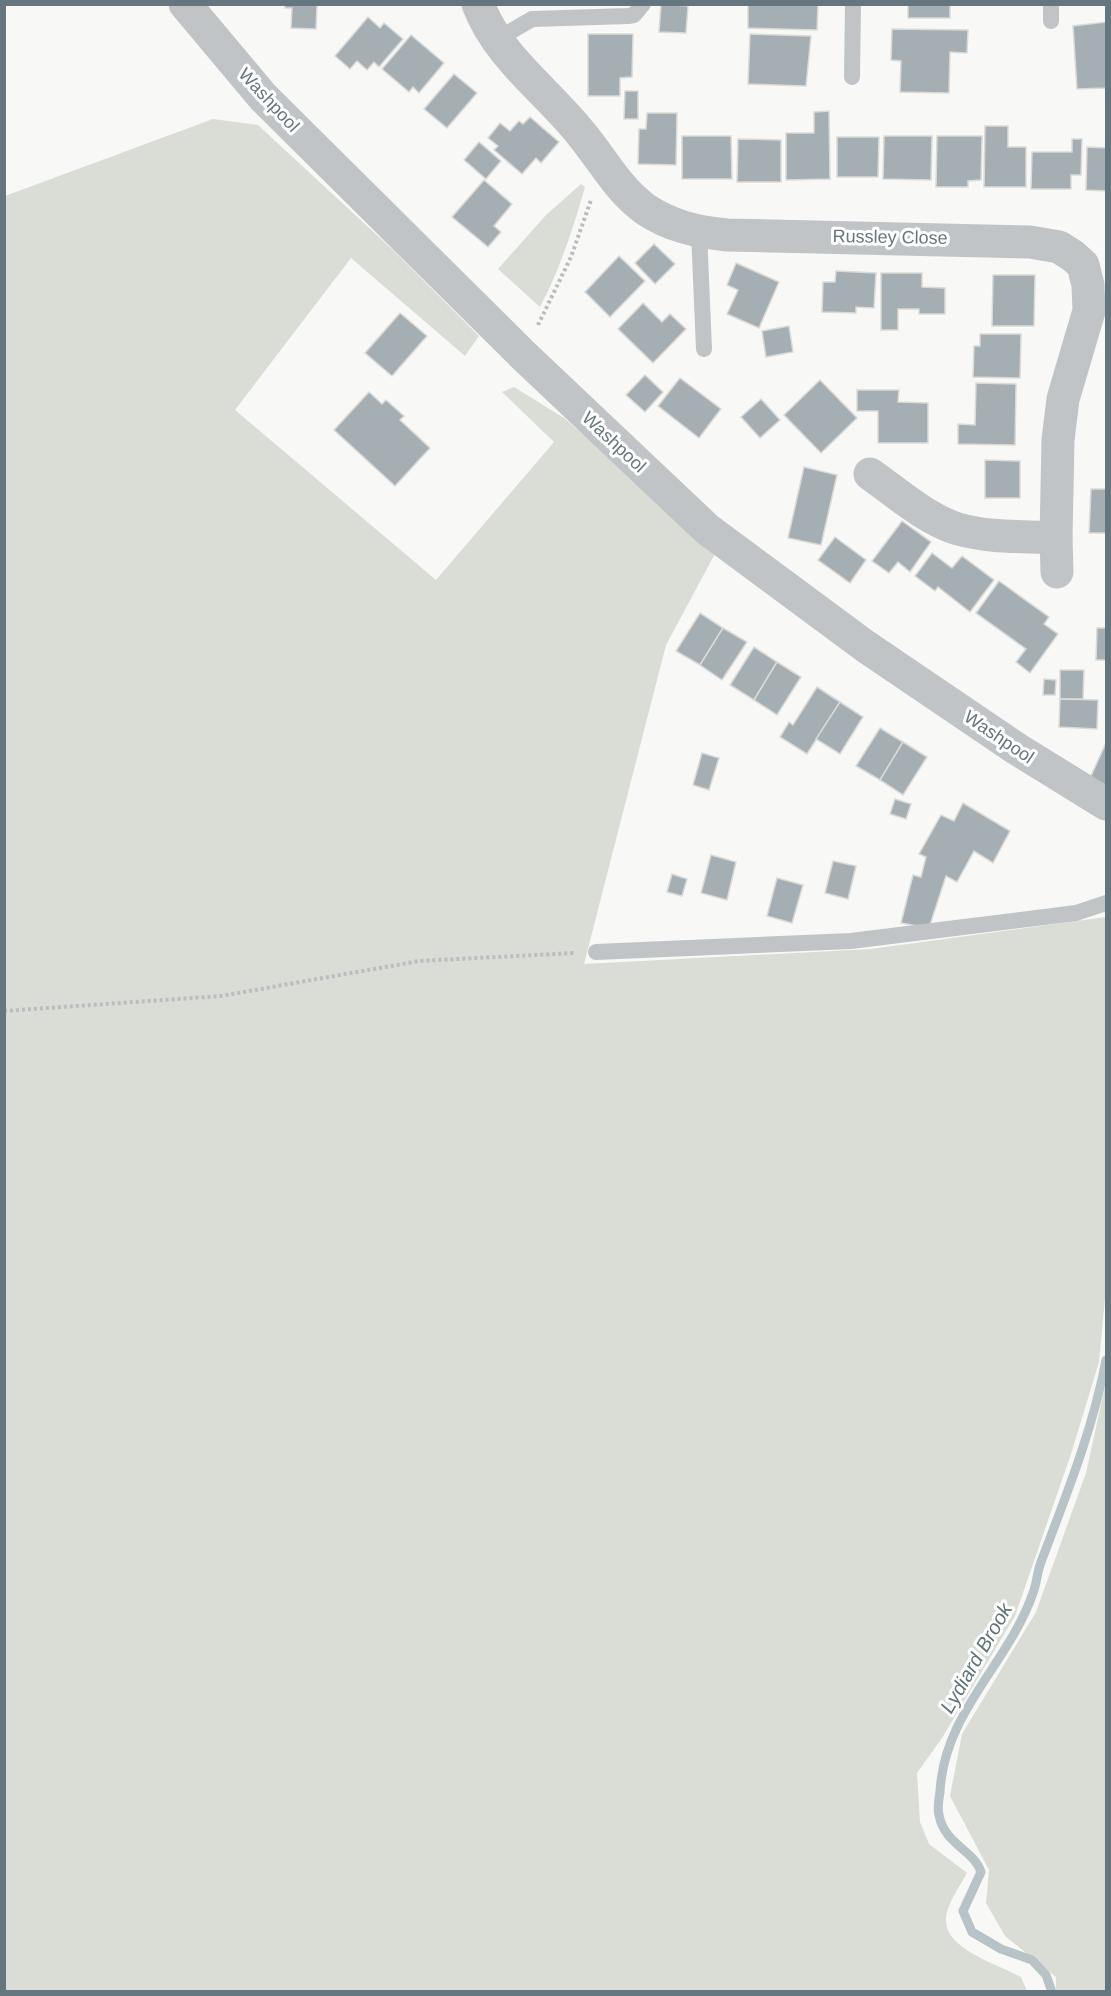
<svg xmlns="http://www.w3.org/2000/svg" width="1111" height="1996" viewBox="0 0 1111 1996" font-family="Arial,sans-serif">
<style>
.green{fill:#d9ddd6}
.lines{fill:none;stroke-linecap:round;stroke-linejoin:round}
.stream{stroke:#b7c3c6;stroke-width:9}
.building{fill:#a5aeb2;stroke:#dadad8;stroke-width:1.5}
.path{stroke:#babdbf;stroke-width:4;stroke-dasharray:3 3;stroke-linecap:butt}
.service{stroke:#c0c4c7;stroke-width:16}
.minor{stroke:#c0c4c7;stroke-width:33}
.tertiary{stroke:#c0c4c7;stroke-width:33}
.labels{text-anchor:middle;stroke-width:6;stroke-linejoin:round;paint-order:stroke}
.street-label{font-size:18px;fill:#66767e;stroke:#fff}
.water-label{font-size:20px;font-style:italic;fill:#607478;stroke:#fff}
</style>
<rect width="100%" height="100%" fill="#f8f8f6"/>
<g class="green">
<path d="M213,119l45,6 135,125 86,86 -14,20 -114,-98 -116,152 201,170 118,-138 -52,-50 12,-5 50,31 153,132 -51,95 -82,319 287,-15 235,-32v371l-7,74 -28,92 -56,162 -73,122 -25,35 3,49 9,22 38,29c-7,13 -21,32 -21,47 -1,29 53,45 75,57l6,14h-1022v-1795z"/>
<path d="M581,184l4,3c-12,42 -25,82 -45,120l-42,-38 48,-54z"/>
<path d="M1106,1382v609h-50v-14l-51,-41 -19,-33 3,-33 -39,-74 12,-62 74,-122 50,-139z"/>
</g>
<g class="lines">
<path class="stream" d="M1052,1992l-6,-17 -14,-15 -31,-11 -29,-17 -9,-21 18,-39c-6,-21 -37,-28 -42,-57 -2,-7 0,-16 1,-23 4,-80 68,-127 93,-199 4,-10 4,-21 8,-31 25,-66 52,-133 65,-202"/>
</g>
<g class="building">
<path d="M285,4h32l-1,25 -25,-1 1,-20h-7z"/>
<path d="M661,4l27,2 -2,27 -27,-1z"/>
<path d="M748,4h70l-1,26 -69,-2z"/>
<rect x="908" y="4" width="42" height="14"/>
<path d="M368,17l12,11 4,-5 19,16 -24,28 -5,-5 -7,8 -10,-9 -7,8 -15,-13z"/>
<path d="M1106,22v66l-29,1 -4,-63z"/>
<path d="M892,29l76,1 -1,23 -17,-1 -1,41 -49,-1 1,-31 -10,-1z"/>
<path d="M588,34h45l-1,43 -12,1v18h-32z"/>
<path d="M750,34l61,2 -5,50 -58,-2z"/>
<path d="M411,35l33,28 -25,30 -6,-6 -4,5 -27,-23z"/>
<path d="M454,74l23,19 -30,35 -23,-19z"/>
<path d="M625,91h13v28h-14z"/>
<path d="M829,111l1,68 -44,1v-47h28v-21z"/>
<path d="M647,113h30l-1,52 -38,-1 1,-35h7z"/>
<path d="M530,117l29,25 -18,21 -5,-5 -14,16 -28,-24 4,-4 -10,-8 12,-15 10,8 9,-10 4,3z"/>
<path d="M985,126h23v21h18v40h-42z"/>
<path d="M682,136h49l1,43h-50z"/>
<path d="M884,136h48l-1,44 -48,-1z"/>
<path d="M937,136h45l-1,44 -13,1v6h-32z"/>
<path d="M837,137h42l-1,40h-41z"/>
<path d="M738,139l43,1v42h-44z"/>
<path d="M1072,139h10l-1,36h-10v14h-40l1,-37h40z"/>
<path d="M479,142l22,19 -15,18 -22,-19z"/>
<path d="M1087,147l19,1v43l-20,-1z"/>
<path d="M484,180l28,24 -18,22 7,6 -13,15 -36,-30z"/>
<path d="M654,244l21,20 -20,20 -20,-21z"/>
<path d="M619,256l26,25 -35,36 -25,-25z"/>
<path d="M736,263l43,19 -20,46 -32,-14 11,-24 -11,-5z"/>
<path d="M836,271l40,2 -2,35 -18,-1v6l-34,-1 1,-30h12z"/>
<path d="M881,273h41v14l23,1v26h-26v-5h-21v21h-17z"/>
<path d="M993,275h42l-1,51h-42z"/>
<path d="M643,303l19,19 8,-8 16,15 -33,34 -35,-34z"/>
<path d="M400,313l27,23 -35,40 -27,-23z"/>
<path d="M789,326l4,26 -27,5 -4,-26z"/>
<path d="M980,334h41l-1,44 -47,-1 1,-31h6z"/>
<path d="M645,375l18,17 -18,20 -19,-17z"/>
<path d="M680,378l41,31 -22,29 -41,-32z"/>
<path d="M820,380l37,38 -36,35 -37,-38z"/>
<path d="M976,383l40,1 -1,61 -57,-1v-20l17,1z"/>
<path d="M857,390h42l-1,12 30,1v40h-50v-32h-21z"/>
<path d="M369,392l13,12 4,-4 18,16 -4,4 30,28 -35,38 -61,-56z"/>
<path d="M761,399l19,21 -20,18 -19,-21z"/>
<path d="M985,460l35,1v37h-35z"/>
<path d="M804,467l33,8 -16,70 -33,-7z"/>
<path d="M1091,489h15v44h-17z"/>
<path d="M902,521l29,21 -21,30 -12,-10 -9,11 -17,-12z"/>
<path d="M835,537l31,23 -16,23 -32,-23z"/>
<path d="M932,553l20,15 10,-12 32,24 -24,32 -32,-25 -3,4 -20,-15z"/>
<path d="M999,581l50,36 -5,7 14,10 -28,39 -14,-11 10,-13 -50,-36z"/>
<path d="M1106,593v67h-10l1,-32h9z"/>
<path d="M700,613l23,15 -23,37 -24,-14z"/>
<path d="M723,628l24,14 -25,38 -22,-15z"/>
<path d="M754,647l23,15 -23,38 -24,-15z"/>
<path d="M777,662l24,15 -24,38 -23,-15z"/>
<path d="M1060,670h24l-1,29h-23z"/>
<path d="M1044,679l12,1 -1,15h-12z"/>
<path d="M817,687l23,15 -33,52 -27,-17 9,-15 4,3z"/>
<path d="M1060,699l38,1 -1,29 -38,-2z"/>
<path d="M840,702l23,15 -23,37 -24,-15z"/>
<path d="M880,728l23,14 -23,38 -24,-14z"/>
<path d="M903,742l24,15 -24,38 -23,-15z"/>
<path d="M1106,743v43l-16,-8z"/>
<path d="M702,753l17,5 -10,32 -16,-5z"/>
<path d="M895,799l16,5 -5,15 -16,-5z"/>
<path d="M963,803l47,28 -17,32 -19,-12 -17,31 -11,-6 -17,52 -28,-5 12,-48 8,2 5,-20 -7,-3 22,-39 13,6z"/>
<path d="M711,855l25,7 -9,38 -26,-7z"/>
<path d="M833,861l23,5 -8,33 -23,-6z"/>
<path d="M672,874l15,5 -5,17 -15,-4z"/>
<path d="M777,878l26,7 -11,38 -25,-7z"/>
</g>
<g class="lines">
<g class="path">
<path d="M538,325l33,-68 20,-57"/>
<path d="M4,1011l217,-15 198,-35 155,-8"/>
</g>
<g class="service">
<path d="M1051,21v-17"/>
<path d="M496,40l36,-21 96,-3 6,-1 9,-11"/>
<path d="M852,77l1,-73"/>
<path d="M699,232l5,117"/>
<path d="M596,952l255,-11 225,-28 30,-10"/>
</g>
<g class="minor">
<path d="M478,4c21,55 70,87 105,132 21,26 35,53 62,73 25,17 52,23 82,26l303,7 29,5 14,9 10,9 5,20 1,26 -26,88 -5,41 -2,98c-32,-2 -67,0 -98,-9 -32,-10 -61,-36 -88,-55"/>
<path d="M1056,538l1,34"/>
</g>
<path class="tertiary" d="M185,4l78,93 260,258 184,174 158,117 152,103 89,55"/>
</g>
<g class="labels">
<g class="street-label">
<text transform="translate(269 100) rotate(47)" y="6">Washpool</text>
<text transform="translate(890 237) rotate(1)" y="6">Russley Close</text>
<text transform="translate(614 442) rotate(43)" y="6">Washpool</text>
<text transform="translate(999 737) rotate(34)" y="6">Washpool</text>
</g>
<g class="water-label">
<text transform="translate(976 1658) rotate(-60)" y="7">Lydiard Brook</text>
</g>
</g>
<rect width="1111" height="1996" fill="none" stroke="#66767e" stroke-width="12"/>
</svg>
